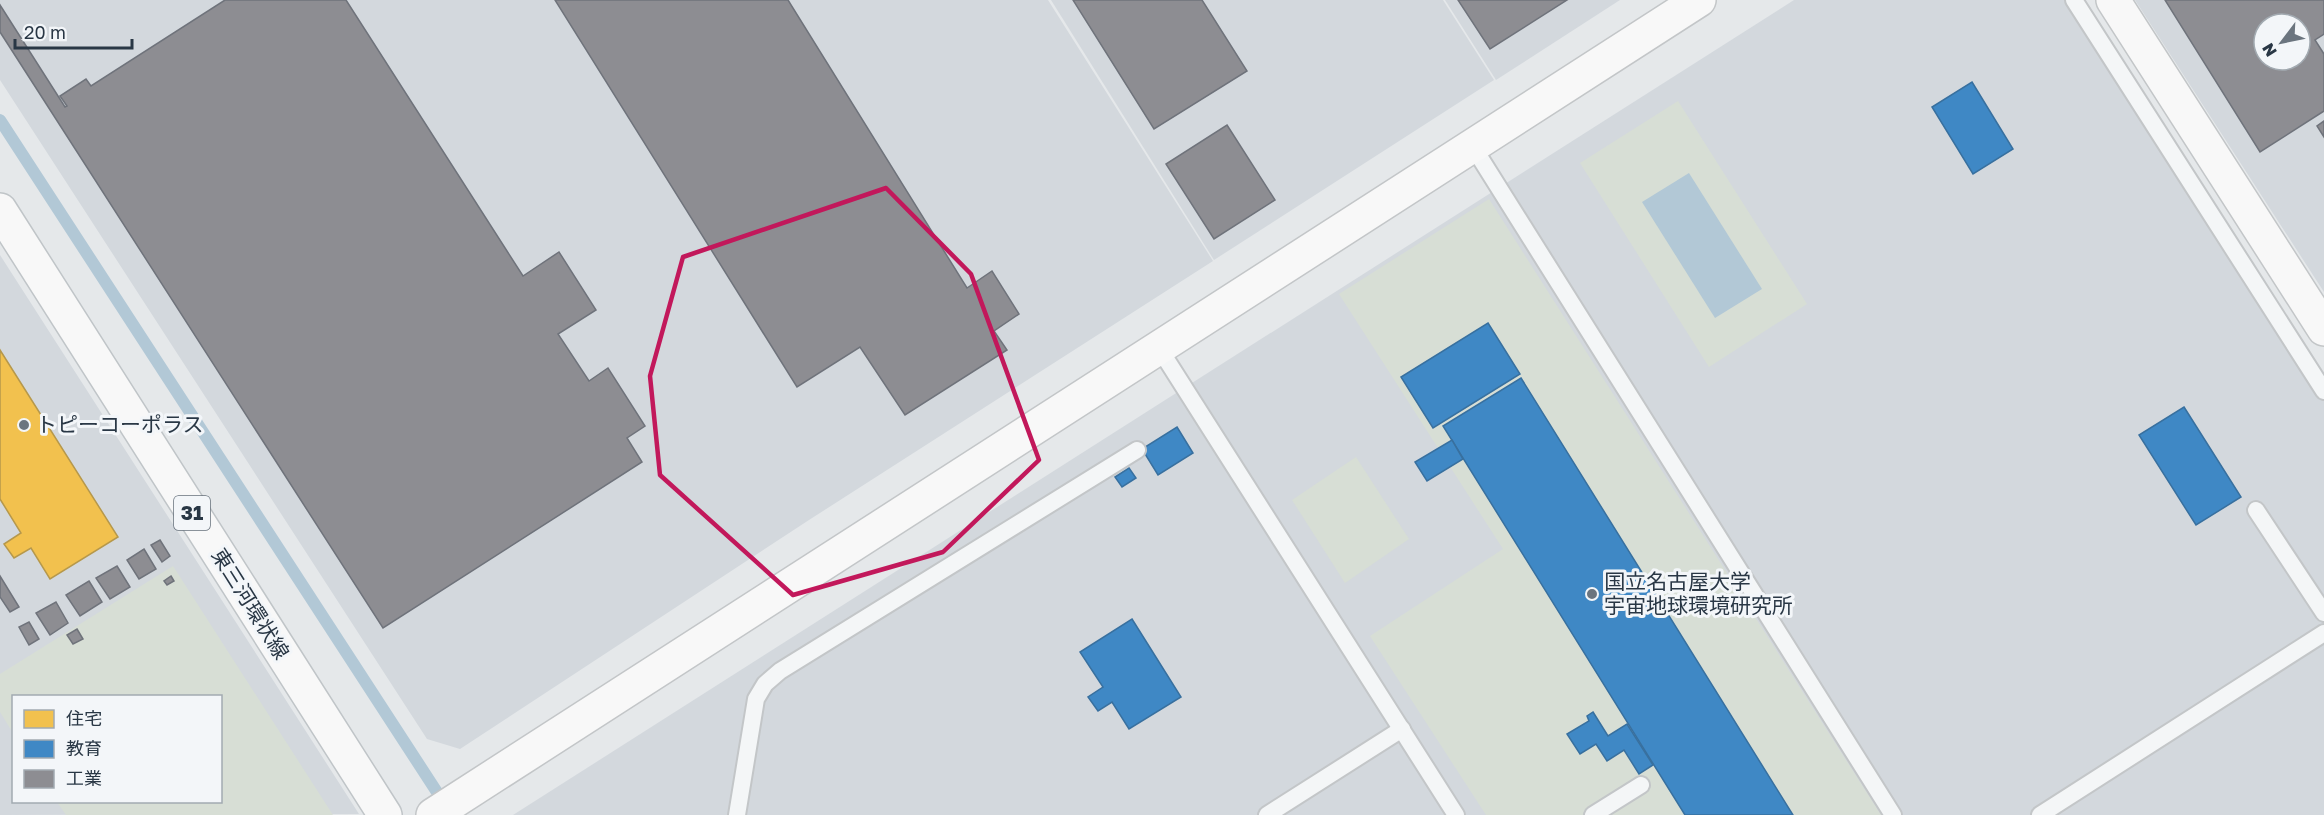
<svg xmlns="http://www.w3.org/2000/svg" width="2324" height="815" viewBox="0 0 2324 815" font-family="'Golos Text','Noto Sans JP',sans-serif">
<style>
.built{fill:#d3d8dd;fill-rule:evenodd}
.green{fill:#d7ded5}
.water{fill:#b2c8d6}
.homes{fill:#f2c14e;stroke:#b6984b;stroke-width:1.5}
.schools{fill:#3f88c5;stroke:#38709f;stroke-width:1.5}
.industry{fill:#8d8d92;stroke:#6f737b;stroke-width:1.5;fill-rule:evenodd}
.lines{fill:none;stroke-linecap:round;stroke-linejoin:round}
.stream{stroke:#b2c8d6;stroke-width:12}
.lane-casing{stroke:#c3c6c8;stroke-width:20}
.secondary-casing{stroke:#c3c6c8;stroke-width:36}
.primary-casing{stroke:#c0c5c8;stroke-width:36}
.lane{stroke:#f4f6f7;stroke-width:16}
.secondary{stroke:#f8f8f8;stroke-width:33}
.primary{stroke:#f8f8f8;stroke-width:33}
.marked{fill:none;stroke:#c2185b;stroke-width:4.5;stroke-linejoin:round}
.poi-dot{fill:#6b757f;stroke:#f3f6f9;stroke-width:2}
.labels{text-anchor:middle;stroke-width:6;stroke-linejoin:round;paint-order:stroke}
.shield{fill:#f3f6f9;stroke:#66707b;stroke-width:1.5}
.shield-label{font-size:20px;font-weight:bold;fill:#293745}
.poi-label{font-size:21px;fill:#293745;stroke:#f3f6f9;text-anchor:start}
.street-label{font-size:21px;fill:#293745;stroke:#f3f6f9}
</style>
<rect width="100%" height="100%" fill="#e5e8ea"/>
<g class="built">
<path d="M0,0h1048l165,261 -404,259 -349,229 -33,-10 -427,-659z"/>
<path d="M1051,0h392l51,80 -280,180z"/>
<path d="M1445,0h175l-124,80z"/>
<path d="M1794,0h290l240,374v441h-1811z"/>
<path d="M2135,0h189v292zM2264,24h36v36h-36z"/>
<path d="M0,255l359,559 -359,1zM14,696h206v106h-206z"/>
</g>
<g class="green">
<path d="M1678,101l129,203 -98,63 -129,-204z"/>
<path d="M1489,199l392,616h-395l-116,-179 133,-87 -164,-255z"/>
<path d="M1356,457l53,82 -64,44 -53,-83z"/>
<path d="M173,566l160,249h-267l-9,-13h163v-106h-206l-1,37 -13,-21v-38z"/>
</g>
<path class="water" d="M1689,173l73,116 -47,29 -73,-116z"/>
<path class="homes" d="M0,350l118,187 -68,42 -19,-31 -17,10 -10,-14 17,-11 -21,-34z"/>
<g class="schools">
<path d="M1972,82l41,67 -40,25 -41,-67z"/>
<path d="M1488,323l32,51 -87,54 -32,-51z"/>
<path d="M1521,378l272,437h-108l-242,-389z"/>
<path d="M2184,407l57,90 -45,28 -57,-90z"/>
<path d="M1177,427l16,26 -35,22 -16,-26z"/>
<path d="M1452,440l11,19 -36,22 -12,-19z"/>
<path d="M1129,468l7,10 -14,9 -7,-10z"/>
<path d="M1132,619l49,78 -52,32 -17,-27 -14,9 -10,-14 15,-10 -23,-35z"/>
<path d="M1593,712l15,24 19,-12 26,41 -14,9 -15,-24 -17,11 -11,-17 -16,10 -13,-20 22,-13 -2,-5z"/>
</g>
<g class="industry">
<path d="M225,0h121l177,276 36,-24 37,58 -38,24 31,47 19,-13 37,58 -18,12 15,24 -259,166 -383,-596v-27l65,102 2,-1 -7,-10 26,-17 5,7z"/>
<path d="M555,0h233l179,288 25,-17 27,43 -25,17 13,19 -102,65 -45,-68 -63,40z"/>
<path d="M1073,0h129l45,71 -93,58z"/>
<path d="M1458,0h109l-77,49z"/>
<path d="M2165,0h159v34l-9,6 9,14v57l-64,41zM2264,24h36v36h-36z"/>
<path d="M2324,121v16l-7,-11z"/>
<path d="M1227,125l48,75 -61,39 -48,-75z"/>
<path d="M160,540l10,16 -8,6 -11,-17z"/>
<path d="M144,549l12,20 -17,10 -12,-19z"/>
<path d="M117,566l13,21 -20,12 -14,-21z"/>
<path d="M0,576l19,31 -9,5 -10,-15z"/>
<path d="M171,576l3,5 -7,4 -3,-4z"/>
<path d="M89,581l13,21 -22,14 -14,-21z"/>
<path d="M56,602l12,21 -18,12 -14,-22z"/>
<path d="M29,622l10,17 -10,6 -10,-18z"/>
<path d="M77,629l6,10 -10,5 -6,-9z"/>
</g>
<g class="lines">
<path class="stream" d="M0,120l446,686"/>
<g class="lane-casing">
<g id="lane">
<path d="M2074,0l250,391"/>
<path d="M1472,145l421,670"/>
<path d="M1159,348l297,467"/>
<path d="M2256,510l68,103"/>
<path d="M737,815l19,-116 9,-15 15,-13 357,-221"/>
<path d="M1267,815l135,-86"/>
<path d="M1593,815l48,-30"/>
<path d="M2040,815l284,-182"/>
</g>
</g>
<g class="secondary-casing">
<g id="secondary">
<path d="M2113,0l211,329"/>
<path d="M433,815l1266,-815"/>
</g>
</g>
<g class="primary-casing">
<path id="primary" d="M0,210l385,605"/>
</g>
<use href="#lane" class="lane"/>
<use href="#secondary" class="secondary"/>
<use href="#primary" class="primary"/>
</g>
<path class="marked" d="M886,188l85,86 68,186 -96,92 -150,43 -133,-120 -10,-99 33,-119z"/>
<g class="poi-dot">
<circle cx="24" cy="425" r="6"/>
<circle cx="1592" cy="594" r="6"/>
</g>
<g class="labels">
<rect class="shield" x="174" y="496" width="36" height="34" rx="4.5"/>
<g class="shield-label">
<text x="192" y="520">31</text>
</g>
<g class="poi-label">
<text x="36" y="432">トピーコーポラス</text>
<text x="1604" y="589">国立名古屋大学<tspan x="1604" dy="24">宇宙地球環境研究所</tspan></text>
</g>
<g class="street-label">
<text transform="translate(250 604) rotate(58)" y="7">東三河環状線</text>
</g>
</g>
<rect x="12" y="695" width="210" height="108" fill="#f3f6f9" stroke="#a2aab1" stroke-width="1.5"/>
<rect x="24" y="710" width="30" height="18" fill="#f2c14e" stroke="#a2aab1" stroke-width="1.5"/>
<text x="66" y="725" font-size="18" fill="#293745">住宅</text>
<rect x="24" y="740" width="30" height="18" fill="#3f88c5" stroke="#a2aab1" stroke-width="1.5"/>
<text x="66" y="755" font-size="18" fill="#293745">教育</text>
<rect x="24" y="770" width="30" height="18" fill="#8d8d92" stroke="#a2aab1" stroke-width="1.5"/>
<text x="66" y="785" font-size="18" fill="#293745">工業</text>
<g transform="translate(2282 42) rotate(238)"><circle r="28" fill="#f3f6f9" stroke="#a2aab1" stroke-width="1.5"/>
<path d="M0-4.5L10 22L0 15L-10 22Z" fill="#6b757f"/>
<text y="-9" font-size="16" font-weight="bold" text-anchor="middle" fill="#293745">N</text>
</g>
<path d="M15 39v9h117v-9" fill="none" stroke="#293745" stroke-width="3"/>
<text x="24" y="39" font-size="18" fill="#293745" stroke="#f3f6f9" stroke-width="4.5" paint-order="stroke">20 m</text>
</svg>
